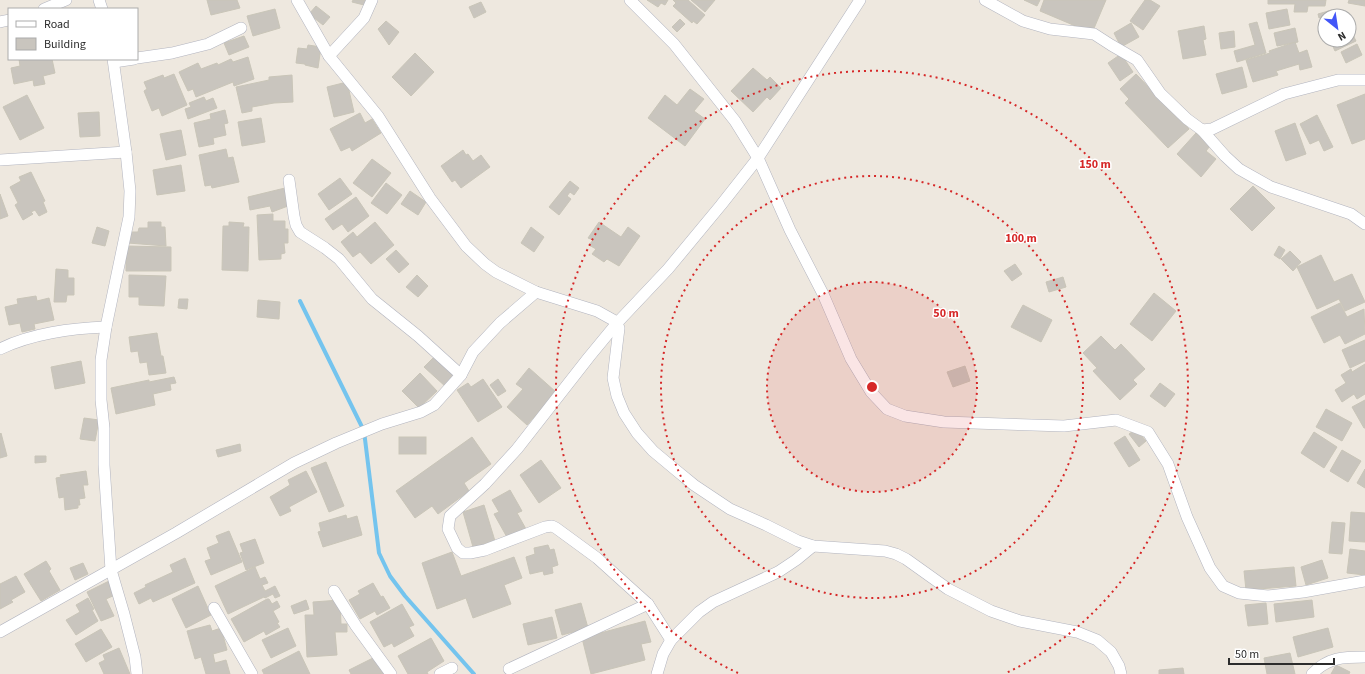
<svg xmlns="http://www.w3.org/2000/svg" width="1365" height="674" viewBox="0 0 1365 674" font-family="'Source Sans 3',sans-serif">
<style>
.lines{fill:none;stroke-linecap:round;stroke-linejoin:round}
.stream{stroke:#74c4ee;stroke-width:4}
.building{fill:#c9c5be;stroke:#c9c5b8}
.street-casing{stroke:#b2b4bf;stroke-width:12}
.street{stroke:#fff;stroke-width:11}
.ring{fill:none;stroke:#d62828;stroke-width:2;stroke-dasharray:2 4}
.centre{fill:#d62828;stroke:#fff;stroke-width:2}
.ring-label{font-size:12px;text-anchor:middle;font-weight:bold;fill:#d62828;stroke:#fff;stroke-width:3;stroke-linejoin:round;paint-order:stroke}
</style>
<rect width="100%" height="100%" fill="#eee8df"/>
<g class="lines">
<path class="stream" d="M300,301l64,130 15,122 11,23 15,20 69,78"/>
</g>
<g class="building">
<path d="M207,0h30l3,8 -29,7z"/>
<path d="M353,0h16l-1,6 -16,-4z"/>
<path d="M647,0h21l-3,5 -4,-2 -3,4z"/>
<path d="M673,0h15l17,15 -8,9 -4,-3 -1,2 -19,-17 3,-3z"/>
<path d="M691,0h24l-10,12z"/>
<path d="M1024,0h16l-3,6z"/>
<path d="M1044,0h62l-14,33 -52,-22z"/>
<path d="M1145,0h5l10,6 -17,24 -13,-9z"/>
<path d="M1268,0h58l-1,6h-17l-1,6h-13l1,-8h-27z"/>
<path d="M1349,0h16v6l-17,-3z"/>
<path d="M481,2l5,10 -12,6 -5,-11z"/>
<path d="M316,6l14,11 -7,8 -14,-11z"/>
<path d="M275,9l5,19 -27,8 -6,-20z"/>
<path d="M1287,9l3,16 -21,4 -3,-16z"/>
<path d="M1332,10l1,6h-8v5h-1l-1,-4 -4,1 -1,-4z"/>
<path d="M680,19l5,5 -8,8 -5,-5z"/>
<path d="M386,21l13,11 -10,13 -11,-16z"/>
<path d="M1257,22l9,31 -29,9 -3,-11 21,-6 -6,-21z"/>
<path d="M1131,23l8,14 -18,10 -7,-14z"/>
<path d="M1204,26l2,13 -3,1 3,15 -23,4 -5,-28z"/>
<path d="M1349,27l7,14 -21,10 -5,-11h19z"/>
<path d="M1295,28l3,14 -21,4 -3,-13z"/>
<path d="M1234,31l1,16 -14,2 -2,-16z"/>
<path d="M244,36l5,11 -20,8 -5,-12z"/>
<path d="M1295,42l4,11 8,-3 5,17 -12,3 -1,-6 -23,7 2,4 -25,7 -7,-22 24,-7 -1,-2z"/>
<path d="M1357,44l5,11 -16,8 -5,-11z"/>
<path d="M308,45l13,2 -3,21 -13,-3v-1l-9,-1 2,-15 9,1z"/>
<path d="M415,53l19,19 -23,24 -19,-19z"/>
<path d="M1121,54l12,18 -13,9 -12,-18z"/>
<path d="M248,57l6,22 -20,7 -1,-4 -37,15 -3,-8 -5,2 -9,-19 19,-9 3,6 16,-6 1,2 13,-6 2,3z"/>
<path d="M19,59h33l3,14 -12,3 2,8 -11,2 -1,-6 -19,4 -3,-16 9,-2z"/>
<path d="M1242,67l5,20 -25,7 -6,-20z"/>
<path d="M753,68l14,12 3,-3 11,11 -11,12 -3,-3 -14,15 -22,-21z"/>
<path d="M174,74l13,31 -25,11 -3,-8 -7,3 -8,-20 3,-2 -3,-7 19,-7 1,3z"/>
<path d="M1136,74l53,55 -21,19 -43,-45 4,-4 -9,-10z"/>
<path d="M292,75l1,27 -19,1 -22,4v4l-10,2 -6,-26 33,-7v-3z"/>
<path d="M347,82l7,30 -20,5 -7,-30z"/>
<path d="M690,89l14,10 -10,12 11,8 -20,27 -37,-28 17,-23 12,10z"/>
<path d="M1365,94v45l-13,5 -15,-39z"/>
<path d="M27,95l17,33 -24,12 -17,-33z"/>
<path d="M204,97l2,4 7,-3 4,10 -29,11 -3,-10 6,-2 -2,-4z"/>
<path d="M225,110l3,13 -4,1 2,11 -13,3 1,6 -15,3 -5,-24 17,-4 -1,-5z"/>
<path d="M99,112l1,24 -20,1 -2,-24z"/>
<path d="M360,113l5,10 7,-4 9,14 -29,18 -2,-4 -9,4 -11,-22z"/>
<path d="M1317,115l16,32 -9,4 -5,-11 -9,4 -10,-20z"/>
<path d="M261,118l4,24 -23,4 -4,-24z"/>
<path d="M1295,123l11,31 -20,7 -11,-30z"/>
<path d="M181,130l5,25 -20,5 -6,-26z"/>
<path d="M1196,133l14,13 -4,5 10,8 -15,18 -24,-23z"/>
<path d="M226,149l2,9 5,-1 6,25 -27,6 -1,-3 -6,1 -6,-31z"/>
<path d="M463,150l3,5 2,-1 5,7 8,-6 9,12 -29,21 -6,-8 -3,2 -11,-16z"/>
<path d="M372,159l19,14 -19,24 -19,-14z"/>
<path d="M181,165l4,26 -28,4 -4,-25z"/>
<path d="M31,172l14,29 -2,1 4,10 -8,4 -4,-6 -4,2 2,2 -10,6 -8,-15 3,-2 -8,-16 11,-6 -2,-4z"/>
<path d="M340,178l12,16 -23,16 -11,-16z"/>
<path d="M570,181l9,7 -5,7 -4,-3 -3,4 4,3 -12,16 -10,-8z"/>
<path d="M386,183l16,12 -15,19 -16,-11z"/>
<path d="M1253,186l22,22 -23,23 -22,-22z"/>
<path d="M285,188l3,18 -16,6 -2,-6 -20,4 -2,-13z"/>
<path d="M410,191l16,11 -8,13 -17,-11z"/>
<path d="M0,194l8,22 -8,3z"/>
<path d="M356,197l13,19 -21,16 -6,-8 -9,6 -8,-11z"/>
<path d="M273,214v7h12v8h3v14h-4l1,10 -4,1v5l-22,1 -2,-45z"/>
<path d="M148,222h13v5h4l1,19 -38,-3v-11h10l1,-4h9z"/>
<path d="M229,222l15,1 -1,4h6l-1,44 -26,-1 1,-44h6z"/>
<path d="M375,222l19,23 -23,19 -11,-12 -7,5 -12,-15 12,-10 4,5z"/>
<path d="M599,222l22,15 7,-10 12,9 -21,30 -12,-7 -3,3 -12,-8 4,-5 -7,-4 4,-5 -5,-2z"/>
<path d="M97,227l12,4 -4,15 -13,-3z"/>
<path d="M531,227l13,10 -10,15 -13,-9z"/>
<path d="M126,246l45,1v24h-45z"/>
<path d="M1279,246l6,4 -5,9 -6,-4z"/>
<path d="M396,250l13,14 -10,9 -13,-14z"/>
<path d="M1290,251l11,11 -8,9 -12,-12z"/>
<path d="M1321,255l13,27 18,-8 13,28 -20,9 -6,-12 -22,10 -20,-42z"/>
<path d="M1015,264l7,10 -10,7 -8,-10z"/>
<path d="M56,269l12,1v8h6v17h-7l-1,7h-12z"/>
<path d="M129,275l37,1 -2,30 -25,-1v-8h-10z"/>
<path d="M417,275l11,11 -10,11 -12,-10z"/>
<path d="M1063,277l3,10 -17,5 -3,-10z"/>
<path d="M1154,293l22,18 -24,30 -22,-17z"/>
<path d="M36,296l1,5 12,-3 5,22 -20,4 1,5 -13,3 -2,-9 -11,2 -4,-18 13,-3 -1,-5z"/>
<path d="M179,299h9l-1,10 -9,-1z"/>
<path d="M258,300l22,2 -1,17 -22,-2z"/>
<path d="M1340,303l7,14 17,-8 1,25 -20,10 -5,-9 -16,8 -13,-26z"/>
<path d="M1023,305l29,15 -11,22 -30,-15z"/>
<path d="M157,333l4,23h2l3,17 -17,2 -2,-13 -7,1 -2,-12 -7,1 -2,-15z"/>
<path d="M1101,336l14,14 6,-6 24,25 -12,11 4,4 -17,16 -27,-29 4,-3 -14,-15z"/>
<path d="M1365,340v21l-15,7 -8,-18z"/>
<path d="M435,356l22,20 -11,11 -22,-20z"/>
<path d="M81,361l4,22 -30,6 -4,-22z"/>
<path d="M1365,364v30l-8,5 -3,-5 -12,8 -7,-12 11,-7 -5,-8 10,-6 1,3z"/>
<path d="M965,366l5,15 -17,6 -6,-15z"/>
<path d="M529,368l27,24 -29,33 -20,-18 16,-18 -7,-5z"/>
<path d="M420,373l17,18 -18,17 -17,-17z"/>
<path d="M174,377l2,6 -6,1 1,6 -18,4 2,11 -39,9 -5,-26 38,-8v2z"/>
<path d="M483,379l19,28 -24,15 -21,-32 11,-7 3,4z"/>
<path d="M498,379l8,12 -8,5 -8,-11z"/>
<path d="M1160,383l15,11 -10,13 -15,-11z"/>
<path d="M1365,400v28h-1l-12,-21z"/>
<path d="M1326,409l26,14 -10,18 -26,-14z"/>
<path d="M84,418l15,2 -4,21 -15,-2z"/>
<path d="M1136,429l10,12 -7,6 -10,-13z"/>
<path d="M1314,432l23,15 -13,21 -23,-15z"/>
<path d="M1,433l6,23 -7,2v-24z"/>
<path d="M1125,436l15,24 -11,7 -15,-24z"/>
<rect x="399" y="437" width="27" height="17"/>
<path d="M472,437l19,27 -27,19 5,8 -31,23 -6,-8 -17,12 -19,-27z"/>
<path d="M240,444l1,7 -23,6 -2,-7z"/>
<path d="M1342,450l19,11 -13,21 -18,-11z"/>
<path d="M35,456h11v6l-11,1z"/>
<path d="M541,460l20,28 -22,15 -19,-28z"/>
<path d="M326,462l18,44 -15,6 -18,-44z"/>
<path d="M1365,469v19l-8,-5z"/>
<path d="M86,471l2,14h-5l2,13 -6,1 1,6h-2v3l-13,2 -1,-13 -5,1 -3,-20 5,-1 -1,-2z"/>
<path d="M306,471l11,21 -28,15 2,4 -11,5 -10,-19 20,-12 -2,-5z"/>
<path d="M510,490l12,21 -5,2 9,16 -18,10 -14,-25 5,-2 -7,-12z"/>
<path d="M484,505l11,36 -22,6 -10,-35z"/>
<path d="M1351,512l14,1v29l-16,-1z"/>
<path d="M346,515l1,4 10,-3 5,19 -39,12 -5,-15 3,-1 -2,-8z"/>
<path d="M1332,522l13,1 -3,31 -13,-1z"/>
<path d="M229,531l13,31 -31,13 -6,-14 6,-2 -4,-11 12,-5 -3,-7z"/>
<path d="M255,539l9,24 -18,7 -6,-17 3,-1 -3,-8z"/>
<path d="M548,545l2,5 4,-1 4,16 -6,2 1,6 -9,2 -1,-4 -13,3 -4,-17 9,-3 -1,-6z"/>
<path d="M1350,549l15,2v24l-18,-2z"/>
<path d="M452,552l9,24 53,-19 8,21 -18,7 7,19 -38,14 -7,-20 -29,11 -15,-46z"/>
<path d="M185,558l10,25 -42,19 -2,-4 -12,6 -5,-11 12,-6 -1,-2 28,-13 -3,-7z"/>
<path d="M1322,560l6,18 -22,7 -5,-18z"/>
<path d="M46,561l5,8 -2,2 11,19 -19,11 -17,-27z"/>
<path d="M83,563l5,11 -13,6 -5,-12z"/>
<path d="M255,567l5,12 5,-2 3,6 -6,2 3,6 10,-5 5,10 -5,2 -2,-4 -8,4 -1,-1 -36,17 -13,-28z"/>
<path d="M1294,567l2,19 -50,4 -2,-19z"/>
<path d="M16,576l9,16 -14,8 2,2 -13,7v-25z"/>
<path d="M109,581l6,14 -9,4 8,17 -13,5 -14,-29z"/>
<path d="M373,583l8,14 2,-1 7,12 -13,7 -2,-4 -15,8 -11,-19 11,-6 -2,-3z"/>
<path d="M198,586l13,29 -25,13 -14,-29z"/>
<path d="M88,598l6,11 -2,1 6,11 -22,14 -10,-15 14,-8 -4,-7z"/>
<path d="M267,599h2l3,5 5,-3 3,6 -7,4 6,11 -2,1 3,4 -14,8 -2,-4 -20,11 -13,-23z"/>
<path d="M306,600l3,9 -15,5 -3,-8z"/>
<path d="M340,600l1,24h6v8h-12l2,23 -30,2 -2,-42h9l-1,-13z"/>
<path d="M1312,600l2,17 -38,5 -2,-18z"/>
<path d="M581,603l7,25 -26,7 -7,-25z"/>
<path d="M1266,603l2,21 -20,2 -3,-21z"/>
<path d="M402,604l12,21 -5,2 5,9 -20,11 -2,-4 -8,4 -14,-25z"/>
<path d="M552,617l5,21 -29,7 -5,-21z"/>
<path d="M645,621l6,21 -10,2 4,16 -54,14 -9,-36z"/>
<path d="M210,625l2,6 9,-3 6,22 -14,4 2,9 11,-3 4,14h-24l-5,-17 -6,2 -8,-28z"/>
<path d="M288,628l8,18 -25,12 -9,-18z"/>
<path d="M1328,628l5,19 -35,10 -5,-20z"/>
<path d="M101,629l11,18 -26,15 -11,-18z"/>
<path d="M431,638l13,23 -17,11 1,2h-20l-10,-18z"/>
<path d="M119,648l11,26h-26l-5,-11 6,-3 -2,-5z"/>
<path d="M299,651l11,23h-46l-2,-4z"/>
<path d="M1290,653l5,21h-28l-3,-16z"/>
<path d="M377,656l9,18h-35l-2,-4z"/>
<path d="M1336,665l14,7 -1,2h-18z"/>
<path d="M1183,668l1,6h-25v-4z"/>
</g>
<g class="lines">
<g class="street-casing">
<g id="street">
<path d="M99,0l3,9"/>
<path d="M297,0l32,56 49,60 52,82 36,48 19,18 11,8 40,20 61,19 18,10 4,7 -6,50 4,18 7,17 13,20 16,18 24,20 17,14 36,24 36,16 32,16 15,5 72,5 11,3 10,5 42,30 43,22 29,10 57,11 20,8 14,12 8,14 2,8"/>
<path d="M630,0l44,44 61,77 23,37 32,72 33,64 28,65 20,33 16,17 18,7 39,6 120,4 52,-6 32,12 20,32 19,53 23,51 13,18 16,7 29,3 35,-4 62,-11"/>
<path d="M985,0l38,21 27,8 44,5 17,11 26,15 23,33 27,26 15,11 10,-1 72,-35 54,-14h27"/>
<path d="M44,9l22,-9"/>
<path d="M0,22l9,-2"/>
<path d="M329,56l35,-38 8,-18"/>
<path d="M137,58l35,-5 36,-9 33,-16"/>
<path d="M113,59l13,93 4,39 -1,26 -23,110 -5,33v40l3,28v37l7,105 13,44 11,43 2,17"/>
<path d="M114,62l20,-3"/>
<path d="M1202,130l23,26 14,13 32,18 80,27 14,10"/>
<path d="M0,160l126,-8"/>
<path d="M289,180l5,36 2,9 4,7 25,16 14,11 33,40 46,37 43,39"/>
<path d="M0,349c30,-15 72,-21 106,-22"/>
<path d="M334,591l22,35 35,48"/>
<path d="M214,608l38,66"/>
<path d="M0,632l176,-99 118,-70 42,-20 46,-19 39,-12 13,-7 27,-30 12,-23 27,-29 36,-31"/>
<path d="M671,640l-23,-36 -51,-46 -41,-30 -4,-2 -7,1 -60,23 -15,3h-7l-6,-5 -9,-19 2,-13 35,-32 32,-35 72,-92 28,-34 51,-54 53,-64 37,-47 102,-158"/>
<path d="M509,669l139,-65"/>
<path d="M440,674l12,-6"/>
<path d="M657,674l6,-20 8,-14 28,-28 14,-10 65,-30 18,-12 17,-14"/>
<path d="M1312,674c16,-17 32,-17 53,-17"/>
</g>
</g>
<use href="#street" class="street"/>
</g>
<circle cx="872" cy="387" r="105" fill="#d62828" fill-opacity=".12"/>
<g class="ring">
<circle cx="872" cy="387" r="105"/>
<circle cx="872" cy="387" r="211"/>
<path d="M738 673A316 316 0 1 1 1006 673"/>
</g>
<circle cx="872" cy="387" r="6" class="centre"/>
<g class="ring-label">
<text x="1095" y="168">150 m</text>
<text x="1021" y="242">100 m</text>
<text x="946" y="317">50 m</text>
</g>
<rect x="8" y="8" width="130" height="52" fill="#ffffff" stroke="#ababab"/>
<rect x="16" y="21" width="20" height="6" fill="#ffffff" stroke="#ababab"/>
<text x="44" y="28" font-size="12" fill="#2c2c2c">Road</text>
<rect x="16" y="38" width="20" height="12" fill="#c9c5be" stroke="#ababab"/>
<text x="44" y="48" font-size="12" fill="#2c2c2c">Building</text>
<g transform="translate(1337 28) rotate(150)"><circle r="19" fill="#ffffff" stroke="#ababab"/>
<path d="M0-3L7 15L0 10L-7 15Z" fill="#4256f8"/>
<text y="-6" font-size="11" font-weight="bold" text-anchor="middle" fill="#2c2c2c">N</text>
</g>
<path d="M1229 658v6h105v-6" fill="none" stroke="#2c2c2c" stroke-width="2"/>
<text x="1235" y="658" font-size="12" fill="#2c2c2c" stroke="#ffffff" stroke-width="3" paint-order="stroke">50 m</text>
</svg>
